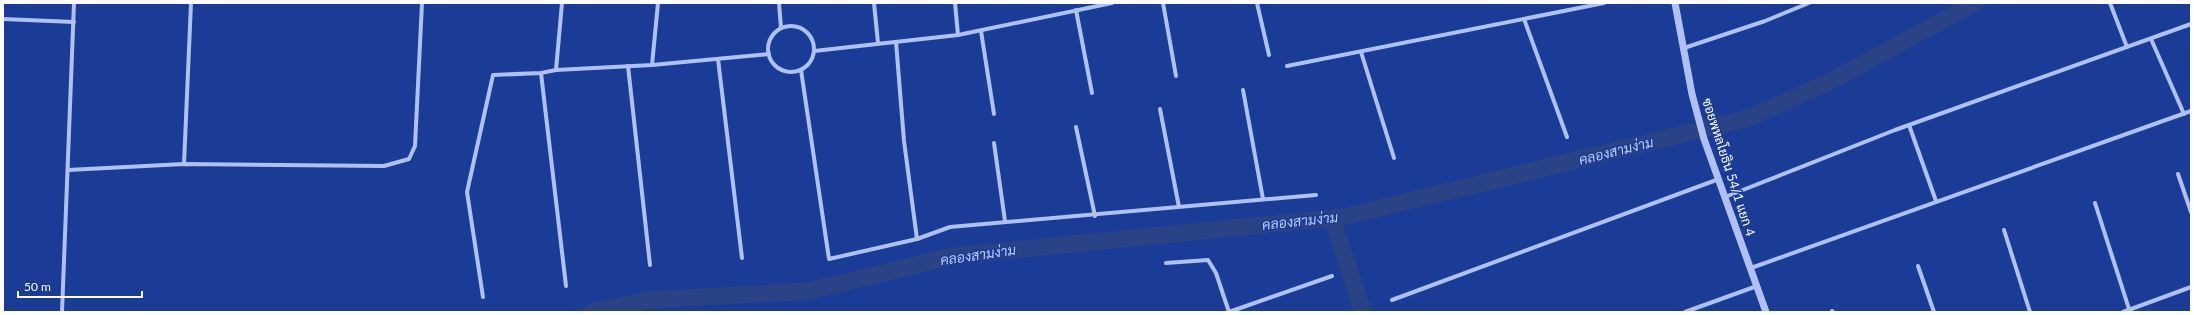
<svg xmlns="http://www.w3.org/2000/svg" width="2194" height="315" viewBox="0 0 2194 315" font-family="Lato,Sarabun,sans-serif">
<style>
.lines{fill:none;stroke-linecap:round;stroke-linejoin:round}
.canal{stroke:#2a4286;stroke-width:17}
.minor{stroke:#afc1f0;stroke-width:4}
.tertiary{stroke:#afc1f0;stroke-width:7}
.labels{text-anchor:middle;stroke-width:3;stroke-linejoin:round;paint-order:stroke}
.street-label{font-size:13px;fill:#fff;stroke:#1b3c96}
.water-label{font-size:14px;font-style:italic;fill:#bbccf6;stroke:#1b3c96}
</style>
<rect width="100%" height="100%" fill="#1b3c96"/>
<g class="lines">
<g class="canal">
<path d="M1332,218l31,94"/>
<path d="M592,312l57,-12 160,-9 144,-35 390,-39 406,-99 80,-36 146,-79"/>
</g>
<g class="minor">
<path d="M779,3l2,25"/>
<path d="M874,3l4,40"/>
<path d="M955,3l3,32"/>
<path d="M1163,3l13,73"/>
<path d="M1257,3l12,52"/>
<path d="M2110,3l17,44"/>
<path d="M1076,10l16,83"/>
<path d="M3,19l71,3"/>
<path d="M1524,19l43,118"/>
<circle cx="791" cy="49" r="23"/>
<path d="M981,31l13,83"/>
<path d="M2151,39l33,75"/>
<path d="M896,42l8,99 13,98 33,-12 366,-32"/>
<path d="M1684,48l81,-27 44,-18"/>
<path d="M814,51l144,-16 154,-32"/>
<path d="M1361,52l33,106"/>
<path d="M718,59l24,199"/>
<path d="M652,65l6,-62"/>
<path d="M628,66l22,199"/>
<path d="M1287,66l317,-63"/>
<path d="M556,70l6,-67"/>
<path d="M801,70l28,189 88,-20"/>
<path d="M541,73l25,213"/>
<path d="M1243,90l20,109"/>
<path d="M1160,109l19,98"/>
<path d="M1909,125l27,76"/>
<path d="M1076,127l19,89"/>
<path d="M994,143l11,78"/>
<path d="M184,164l7,-161"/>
<path d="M68,170l116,-6 200,2 25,-7 6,-13 7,-143"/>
<path d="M2178,174l13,38"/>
<path d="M1725,197l170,-67 296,-106"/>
<path d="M2095,203l35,109"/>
<path d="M2004,230l26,82"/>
<path d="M1166,263l42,-3 8,13 13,39"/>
<path d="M1918,266l16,46"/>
<path d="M1751,268l440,-157"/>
<path d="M483,297l-16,-105 26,-117 48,-2 15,-3 96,-5 117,-11"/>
<path d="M1392,300l327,-121"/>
<path d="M1832,311l1,1"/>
<path d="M62,312l12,-309"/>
<path d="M1229,312l103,-36"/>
<path d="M1685,312l72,-26"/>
<path d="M2123,312l68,-25"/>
</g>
<path class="tertiary" d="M1675,3l17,91 12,45 62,173"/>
</g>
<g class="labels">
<g class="street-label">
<text transform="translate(1729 167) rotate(72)" y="5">ซอยพหลโยธิน 54/1 แยก 4</text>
</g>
<g class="water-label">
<text transform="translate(1616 151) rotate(-14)" y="5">คลองสามง่าม</text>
<text transform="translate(1300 221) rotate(-6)" y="5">คลองสามง่าม</text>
<text transform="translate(978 255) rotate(-8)" y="5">คลองสามง่าม</text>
</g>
</g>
<rect width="2194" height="315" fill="none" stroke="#ffffff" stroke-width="8"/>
<path d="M18 291v6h124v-6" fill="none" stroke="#ffffff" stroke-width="2"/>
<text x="24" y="291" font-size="12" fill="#ffffff" stroke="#1b3c96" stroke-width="3" paint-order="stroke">50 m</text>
</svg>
